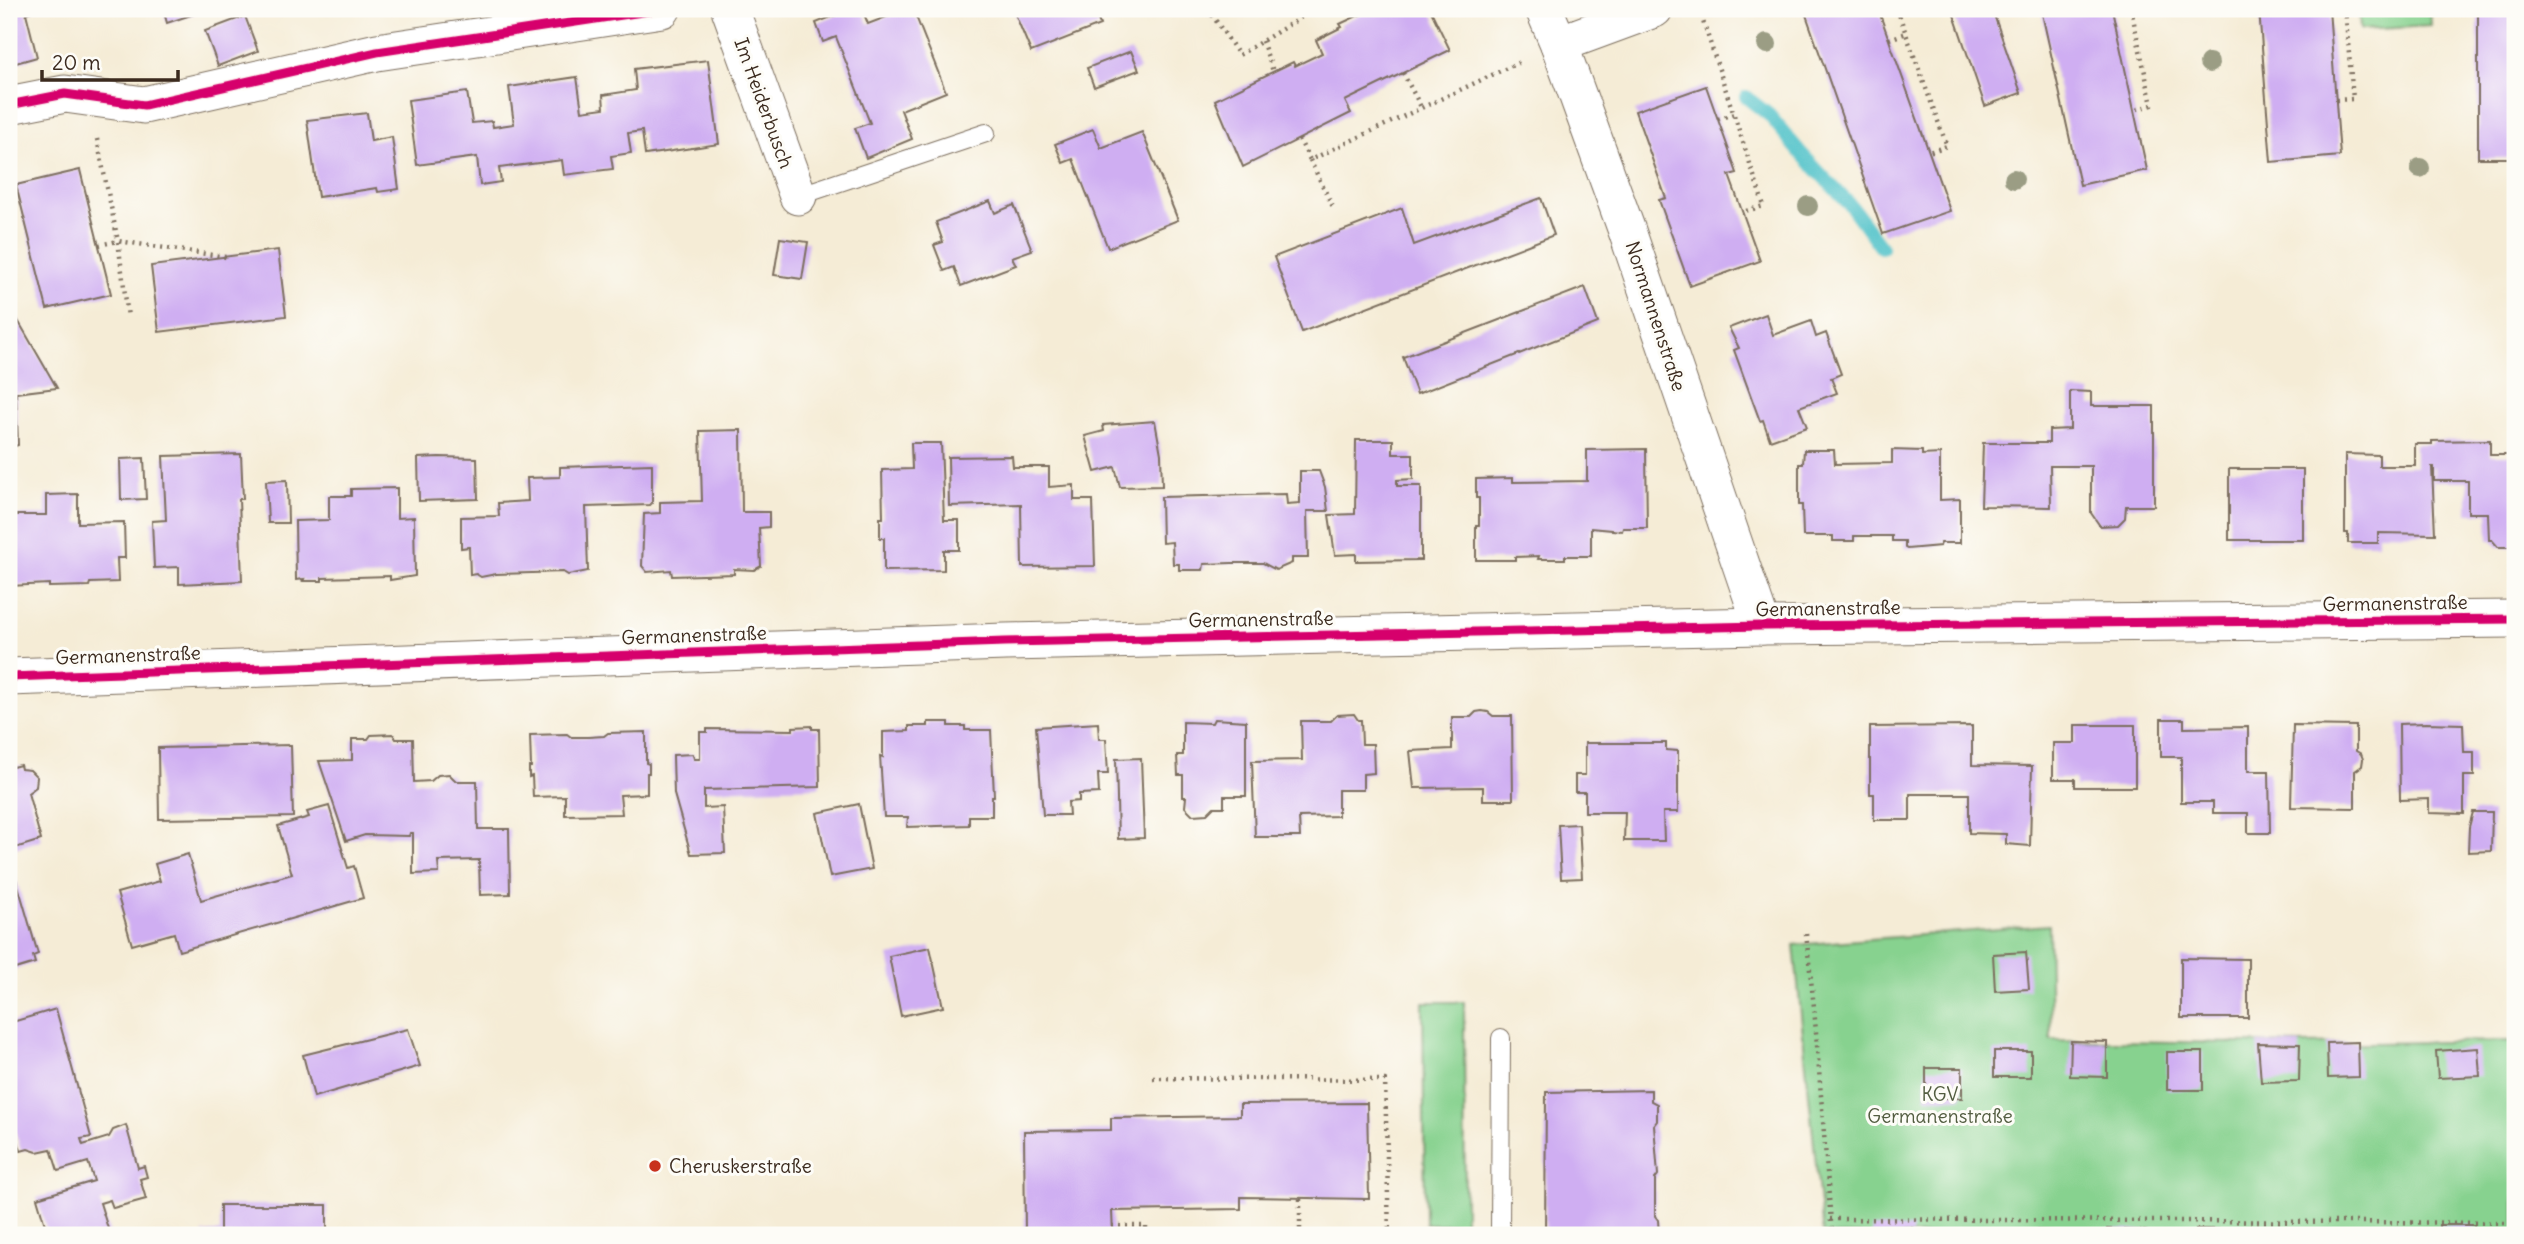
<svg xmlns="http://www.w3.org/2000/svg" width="2524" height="1244" viewBox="0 0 2524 1244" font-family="Delius,sans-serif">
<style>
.green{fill:#87d28f;stroke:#617e56;stroke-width:2}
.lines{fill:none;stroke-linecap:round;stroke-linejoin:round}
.stream{stroke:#57c4cb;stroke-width:14}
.building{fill:#cfaef2}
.service-casing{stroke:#7c6e5e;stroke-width:20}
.minor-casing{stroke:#7c6e5e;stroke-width:39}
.path{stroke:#7c6e5e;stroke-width:4.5;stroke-dasharray:2 5;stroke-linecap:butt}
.service{stroke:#fff;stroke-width:18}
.minor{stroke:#fff;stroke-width:37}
.cycleway-casing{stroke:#fdfcf7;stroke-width:13}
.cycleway{stroke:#d6006c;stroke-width:9}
.tree{fill:#9b9d84}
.poi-dot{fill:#c8321e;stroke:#fdfcf7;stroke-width:2.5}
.labels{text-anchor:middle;stroke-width:6;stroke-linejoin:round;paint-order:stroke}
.street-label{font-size:19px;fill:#3b2a1e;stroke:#fdfcf7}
.park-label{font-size:19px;fill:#525c40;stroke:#fdfcf7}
.poi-label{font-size:19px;fill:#3b2a1e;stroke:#fdfcf7;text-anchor:start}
</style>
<rect width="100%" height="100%" fill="#fdfcf7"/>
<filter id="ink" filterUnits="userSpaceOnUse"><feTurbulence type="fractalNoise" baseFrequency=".0143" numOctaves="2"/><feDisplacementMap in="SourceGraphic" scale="14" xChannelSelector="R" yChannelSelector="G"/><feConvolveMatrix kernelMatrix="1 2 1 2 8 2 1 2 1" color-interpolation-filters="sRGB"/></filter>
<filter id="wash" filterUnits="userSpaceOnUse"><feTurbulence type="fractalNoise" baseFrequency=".00686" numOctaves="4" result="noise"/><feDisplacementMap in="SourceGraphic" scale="28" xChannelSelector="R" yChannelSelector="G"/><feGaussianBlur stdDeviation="1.57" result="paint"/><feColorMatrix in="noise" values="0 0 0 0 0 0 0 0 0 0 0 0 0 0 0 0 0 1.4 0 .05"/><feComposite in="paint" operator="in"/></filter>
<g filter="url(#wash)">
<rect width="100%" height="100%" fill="#f5ecd6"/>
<g class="green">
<path d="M2359,9h71l1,17 -71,4z"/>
<path d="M2049,925l2,115 249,4 215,-3v194h-692l-29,-290z"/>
<path d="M1423,1002h41l1,222h-40z"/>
</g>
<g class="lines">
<path class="stream" d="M1746,97l23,18 31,37 51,54 30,41"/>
</g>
<g id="blocks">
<g class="building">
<path d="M9,9h28l-11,4 11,44 -28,8z"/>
<path d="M163,9h46l-42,14z"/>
<path d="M851,9h11l6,15 39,-15h6l33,83 -45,18 11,29 -46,19 -11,-30 15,-5 -34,-86 -13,5 -7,-19z"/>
<path d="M1013,9h81l6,16 -69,27z"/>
<path d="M1372,9h58l20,41 -105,51 6,12 -108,54 -28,-67 78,-38 2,4 27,-13 -6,-13 26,-13 -2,-3z"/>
<path d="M1804,9h74l72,202 -67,23z"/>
<path d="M1952,9h40l29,84 -36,13z"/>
<path d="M2041,9h71l35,161 -67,15z"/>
<path d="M2259,9h70l11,147 -69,6z"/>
<rect x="2478" y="9" width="37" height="149"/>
<path d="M245,16l13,35 -40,15 -13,-35z"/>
<path d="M1131,51l8,19 -45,17 -7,-19z"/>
<path d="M708,60l11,84 -74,11 -3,-24 -14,2 3,20 -20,3 2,13 -49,6 -2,-15 -63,8 2,14 -21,3 -3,-28 -60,8 -9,-65 59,-8 5,31 20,-2 1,6 21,-3 -5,-37 68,-10 5,34 22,-3 -1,-13 33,-5 -2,-21z"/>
<path d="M1706,86l31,87 -8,2 31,86 -70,25 -31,-86 7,-2 -31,-87z"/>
<path d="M367,113l4,28 21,-4 7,52 -21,3 -1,-4 -59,9 -11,-77z"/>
<path d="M1093,129l8,19 41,-16 36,88 -70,28 -35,-89 -10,4 -8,-19z"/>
<path d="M80,170l31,124 -64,15 -31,-124z"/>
<path d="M1541,198l13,37 -252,97 -28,-75 128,-49 12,37z"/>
<path d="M990,201l5,12 19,-8 18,45 -20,7 4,8 -55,21 -7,-19 -10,4 -10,-26 9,-3 -7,-20z"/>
<path d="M780,238l28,4 -6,37 -28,-4z"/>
<path d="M278,250l8,66 -127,16 -8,-66z"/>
<path d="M1585,287l13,36 -181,71 -14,-37z"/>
<path d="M9,303l5,15 2,-1 41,71 -41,5 2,52 -9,3z"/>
<path d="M1766,314l7,21 38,-14 5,16 10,-4 15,41 -10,4 6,15 -38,14 8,20 -37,13 -7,-20 -3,1 -26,-71 5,-2 -10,-20z"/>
<path d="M2070,391l21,1v14h63v100h-28l-1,12 -7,7 -18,1 -9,-13v-47h-41l1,41 -70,-1 2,-63h66v-13l21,-1z"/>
<path d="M1155,421l6,33 1,32 -42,1 -5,-20 -20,5 -10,-36 19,-5 -1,-6z"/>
<path d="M741,430l1,82h27v15l-10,1 2,38 -7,4 -20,-1v5l-62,2 -1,-6 -24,2 -5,-6 2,-52 16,-1v-11l42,-1 -2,-70z"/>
<path d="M1356,440h37v14h20v25l-16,1v6h24v74l-65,1v-7l-21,1 -6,-40 26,-1z"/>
<path d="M2490,440v15h25v89l-2,3h-15l-6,-7h-3l-1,-27h-20v-32h-34v-14h-2l3,67 -57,-1v10h-30v-10h-3v-79l34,1v11h36v-22h17v-3z"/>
<path d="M911,443h30l3,77h15v30h-15v20l-60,1v-33h-4v-20h3l-1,-48 30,-1z"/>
<path d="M1646,449l1,79h-24l-1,3 -31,-3v28h-26v3h-27l1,-3 -24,1v3h-39v-35h3v-27h-3v-19l37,-1v4l74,-1v-31z"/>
<path d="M1804,450h30l1,14 57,-1v-13l30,1v4l18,-1v46l20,-1v44h-19l-1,3 -33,3 -2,-1v-7h-13v-5h-38v5h-21v-5h-30l-1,-31h-3v-41h4z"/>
<path d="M241,454l2,45h-4l3,82 -63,3v-17l-25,1 -2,-47 14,-1 -3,-64z"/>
<path d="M1012,456l1,11h36v20l25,-2v15h19l2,66 -73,1 -1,-63 -72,2 -1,-49z"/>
<path d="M439,457l38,1 1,41 -59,2 -1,-43z"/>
<path d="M144,458l2,41 -25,1 -1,-41z"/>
<path d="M652,464v39l-2,2 -64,2 2,64 -20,4 -5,-3 -67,2 -15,3 -5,-3 -6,1 -1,-28 -8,1v-31l38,-1 -1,-13 30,-2 -1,-23 33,-1v-10z"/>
<rect x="2229" y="469" width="74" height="71"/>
<path d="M1300,471h19l6,16 3,24h-21l1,47h-16v5l-16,7 -13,-7h-31l-28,1 -1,6h-24v-6h-6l-1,-22 -10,1 -1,-46 125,-3 1,10 13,-1z"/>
<path d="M287,480l1,43h-20l-2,-42z"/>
<path d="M397,488v30l17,-1 1,59 -25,4v-4l-68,2v3h-19l1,-2 -8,1 -1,-59 34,-1v-24h22v-7z"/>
<path d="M78,494v29l46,-1 1,36h-8l1,24 -28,1 -1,3 -40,1v-3l-40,2v-71h37v-20z"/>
<path d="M1482,711l6,1 5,4h19l1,84h-30v-13l-69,1 -4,-37 42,-2v-32h19l5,-5z"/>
<path d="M1354,714l4,6h3l1,24h11l1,29 -11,1v16h-25v26l-39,1 1,20h-45l-3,-76 50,-1 -1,-39h30l6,-6z"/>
<path d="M1214,719l32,2v75h-22v11h-10l-7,7 -14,1 -8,-8 1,-10h-3v-22h-5l-1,-20h6v-33l29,1z"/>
<path d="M2161,719h23v9l64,-1v44h21l1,62h-22v-20h-35v-11h-32v-45h-20z"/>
<path d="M928,722h21v4h16v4h26l3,66h-2v20h-23v9l-62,2 1,-10h-24l-4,-61 3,1v-25l26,-1v-5h19z"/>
<path d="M1098,723l1,16h7l2,35h-10l1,19 -20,1v7l-11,1 1,13h-26l-7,-88z"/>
<path d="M2426,723l37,1 1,28h10v24h-10v38l-35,-1v-14l-29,1 -1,-76z"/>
<path d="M2075,725h60v62h-60v-8h-22v-36h22z"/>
<path d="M2293,725l63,1v25l5,3 2,5 -1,7 -7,5v37l-64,-1z"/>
<rect x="2511" y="725" width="4" height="60"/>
<path d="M812,726v3h7l1,58 -116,3v18l19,-1 2,46 -34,1 -17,-60 -1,-39 20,-1 1,5h6v-27h7v-3l86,1v-3z"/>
<path d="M1972,726v39l60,1 -2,80 -24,-2v-10l-37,-1v-39h-59v26h-36v-26h-4v-67z"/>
<path d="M646,732v31l3,1v9h-2v21l-27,1 2,19 -57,1v-19l-32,1 -1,-21 -3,1v-10h2l-1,-32 37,-1 4,3h17l16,-1 4,-3z"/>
<path d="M393,734l3,5h17l1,43 17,-1 7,-6 11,-1 7,7h21l1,48h31l1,65 -30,1 -1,-35 -41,1 1,12 -26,1v-41h-3l-1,3 -44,-1 -19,6 -27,-80 33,-1v-21h16l3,-4z"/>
<path d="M1585,743h81v7l12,1v61h-15l1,29h-40l1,-29h-40v-20h-10v-17h10z"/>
<path d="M291,745l2,72 -134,2 -1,-71z"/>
<path d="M1141,758l3,80 -26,1 -2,-80z"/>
<path d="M20,765l1,4 9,1 7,7 -1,10 -8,6 13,47 -32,10v-82z"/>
<path d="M859,804l13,65 -42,8 -13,-64z"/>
<path d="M329,806l19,62 6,-2 9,32 -184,53 -5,-18 -42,12 -15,-52 43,-12 -5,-17 33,-10 13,46 91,-26 -14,-48 31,-9 -2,-5z"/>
<path d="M2473,812h19l-1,39 -23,1 1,-25z"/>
<path d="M1579,824l3,54 -21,1 -3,-54z"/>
<path d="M12,865l26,89 -5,2 2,7 -26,8v-105z"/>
<path d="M930,947l13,60 -42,9 -12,-60z"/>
<path d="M2026,952l3,37 -34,2 -2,-37z"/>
<path d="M2181,958l67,1v59h-67z"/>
<path d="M56,1009l35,128 -10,2 2,6 26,-8 4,-7 13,-5 12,43 6,-2 3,11 -7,2 6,20 -33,9 -3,-8 -10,3 10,32h-62l-11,-37 57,-17 -6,-19 -30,9 -7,-22 -14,3 -9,-3 -7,2 -10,-34 3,-1 -5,-17v-76z"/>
<path d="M408,1029l12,37 -106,31 -11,-42z"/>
<path d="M2071,1041l36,1v35l-37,-1z"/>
<path d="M2358,1042l1,35 -31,1 -1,-35z"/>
<path d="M2258,1043l42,1 -1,37 -38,1z"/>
<path d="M2478,1048l2,28 -42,2 -2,-27z"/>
<rect x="1994" y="1051" width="37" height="26"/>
<rect x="2167" y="1052" width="36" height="38"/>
<rect x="1926" y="1068" width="36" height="30"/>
<path d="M1651,1090v11l6,3v17l-3,4 4,50 -3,4v37l3,4 1,14 -114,1 1,-143z"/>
<path d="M1367,1103l2,96 -128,-2v12l-129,2 1,24h-88l-1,-104 87,-1v-12l129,-2v-12z"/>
<path d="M220,1205h107v30h-124v-2l17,-1z"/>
<path d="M2439,1225h35l1,10h-36z"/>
<path d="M1872,1227l40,1v7h-41z"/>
<path d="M2107,1229l40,2 -1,4h-39z"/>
<path d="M2196,1229l40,1v5h-40z"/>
<path d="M2278,1229l36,2 -1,4h-35z"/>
<path d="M2034,1230l34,2v3h-34z"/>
</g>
</g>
</g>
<g filter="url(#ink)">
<use href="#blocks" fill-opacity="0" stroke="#7c6e5e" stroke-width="2"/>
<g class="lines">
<g class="service-casing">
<g id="service">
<path d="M798,196l188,-63"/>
<path d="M1500,1235l1,-197"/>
</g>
</g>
<g class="minor-casing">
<g id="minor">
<path d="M730,9l68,187"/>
<path d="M1544,9l15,35 68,187 135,395"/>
<path d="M1559,44l95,-35"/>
<path d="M9,105l56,-11 79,11 233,-53 285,-43"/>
<path d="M9,677l996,-35 757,-16 753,-7"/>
</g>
</g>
<g class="path">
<path d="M1208,9l31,46 76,-46"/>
<path d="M1699,9l65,197 -22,6"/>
<path d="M1897,9l50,137 -18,6"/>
<path d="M2131,9l21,96 -18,5"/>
<path d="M1889,39l18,-6"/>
<path d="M1262,41l11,30"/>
<path d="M1403,73l18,34"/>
<path d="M2336,100l17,-1 -8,-90"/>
<path d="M1718,119l15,-5"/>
<path d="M97,139l21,102 10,76"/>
<path d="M1299,139l11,21 212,-99"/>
<path d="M1310,160l23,47"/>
<path d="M99,245l19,-4 108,16"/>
<path d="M1806,934l8,73 18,228"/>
<path d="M1153,1078l232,2 4,155"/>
<path d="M1300,1199v36"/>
<path d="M1830,1219l685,4"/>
<path d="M1112,1226h34v9"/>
</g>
<use href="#service" class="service"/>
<use href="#minor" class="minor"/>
<g class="cycleway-casing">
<g id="cycleway">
<path d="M9,105l56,-11 79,11 233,-53 285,-43"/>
<path d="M9,677l996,-35 757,-16 753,-7"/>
</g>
</g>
<use href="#cycleway" class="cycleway"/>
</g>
<g class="tree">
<circle cx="1767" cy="44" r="10"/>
<circle cx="2209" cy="63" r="10"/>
<circle cx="2420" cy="168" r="10"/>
<circle cx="2014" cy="179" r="10"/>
<circle cx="1808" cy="206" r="10"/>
</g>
</g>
<circle class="poi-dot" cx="655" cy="1166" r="7"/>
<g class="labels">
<g class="street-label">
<text transform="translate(764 103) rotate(70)" y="7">Im Heiderbusch</text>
<text transform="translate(1656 316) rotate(72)" y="7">Normannenstraße</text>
<text transform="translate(2395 603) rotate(-1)" y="7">Germanenstraße</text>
<text transform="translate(1828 608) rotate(-1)" y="7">Germanenstraße</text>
<text transform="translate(1261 619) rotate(-1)" y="7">Germanenstraße</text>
<text transform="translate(694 635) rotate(-2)" y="7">Germanenstraße</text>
<text transform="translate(128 655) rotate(-2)" y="7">Germanenstraße</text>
</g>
<g class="park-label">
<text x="1940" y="1101">KGV<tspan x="1940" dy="22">Germanenstraße</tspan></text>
</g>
<g class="poi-label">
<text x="669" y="1173">Cheruskerstraße</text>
</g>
</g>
<rect width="2524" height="1244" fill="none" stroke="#fdfcf7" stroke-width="35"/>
<path d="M42 70v10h136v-10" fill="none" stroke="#3b2a1e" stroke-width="3.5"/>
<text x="52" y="70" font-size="21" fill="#3b2a1e" stroke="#fdfcf7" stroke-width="5" paint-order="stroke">20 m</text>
</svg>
